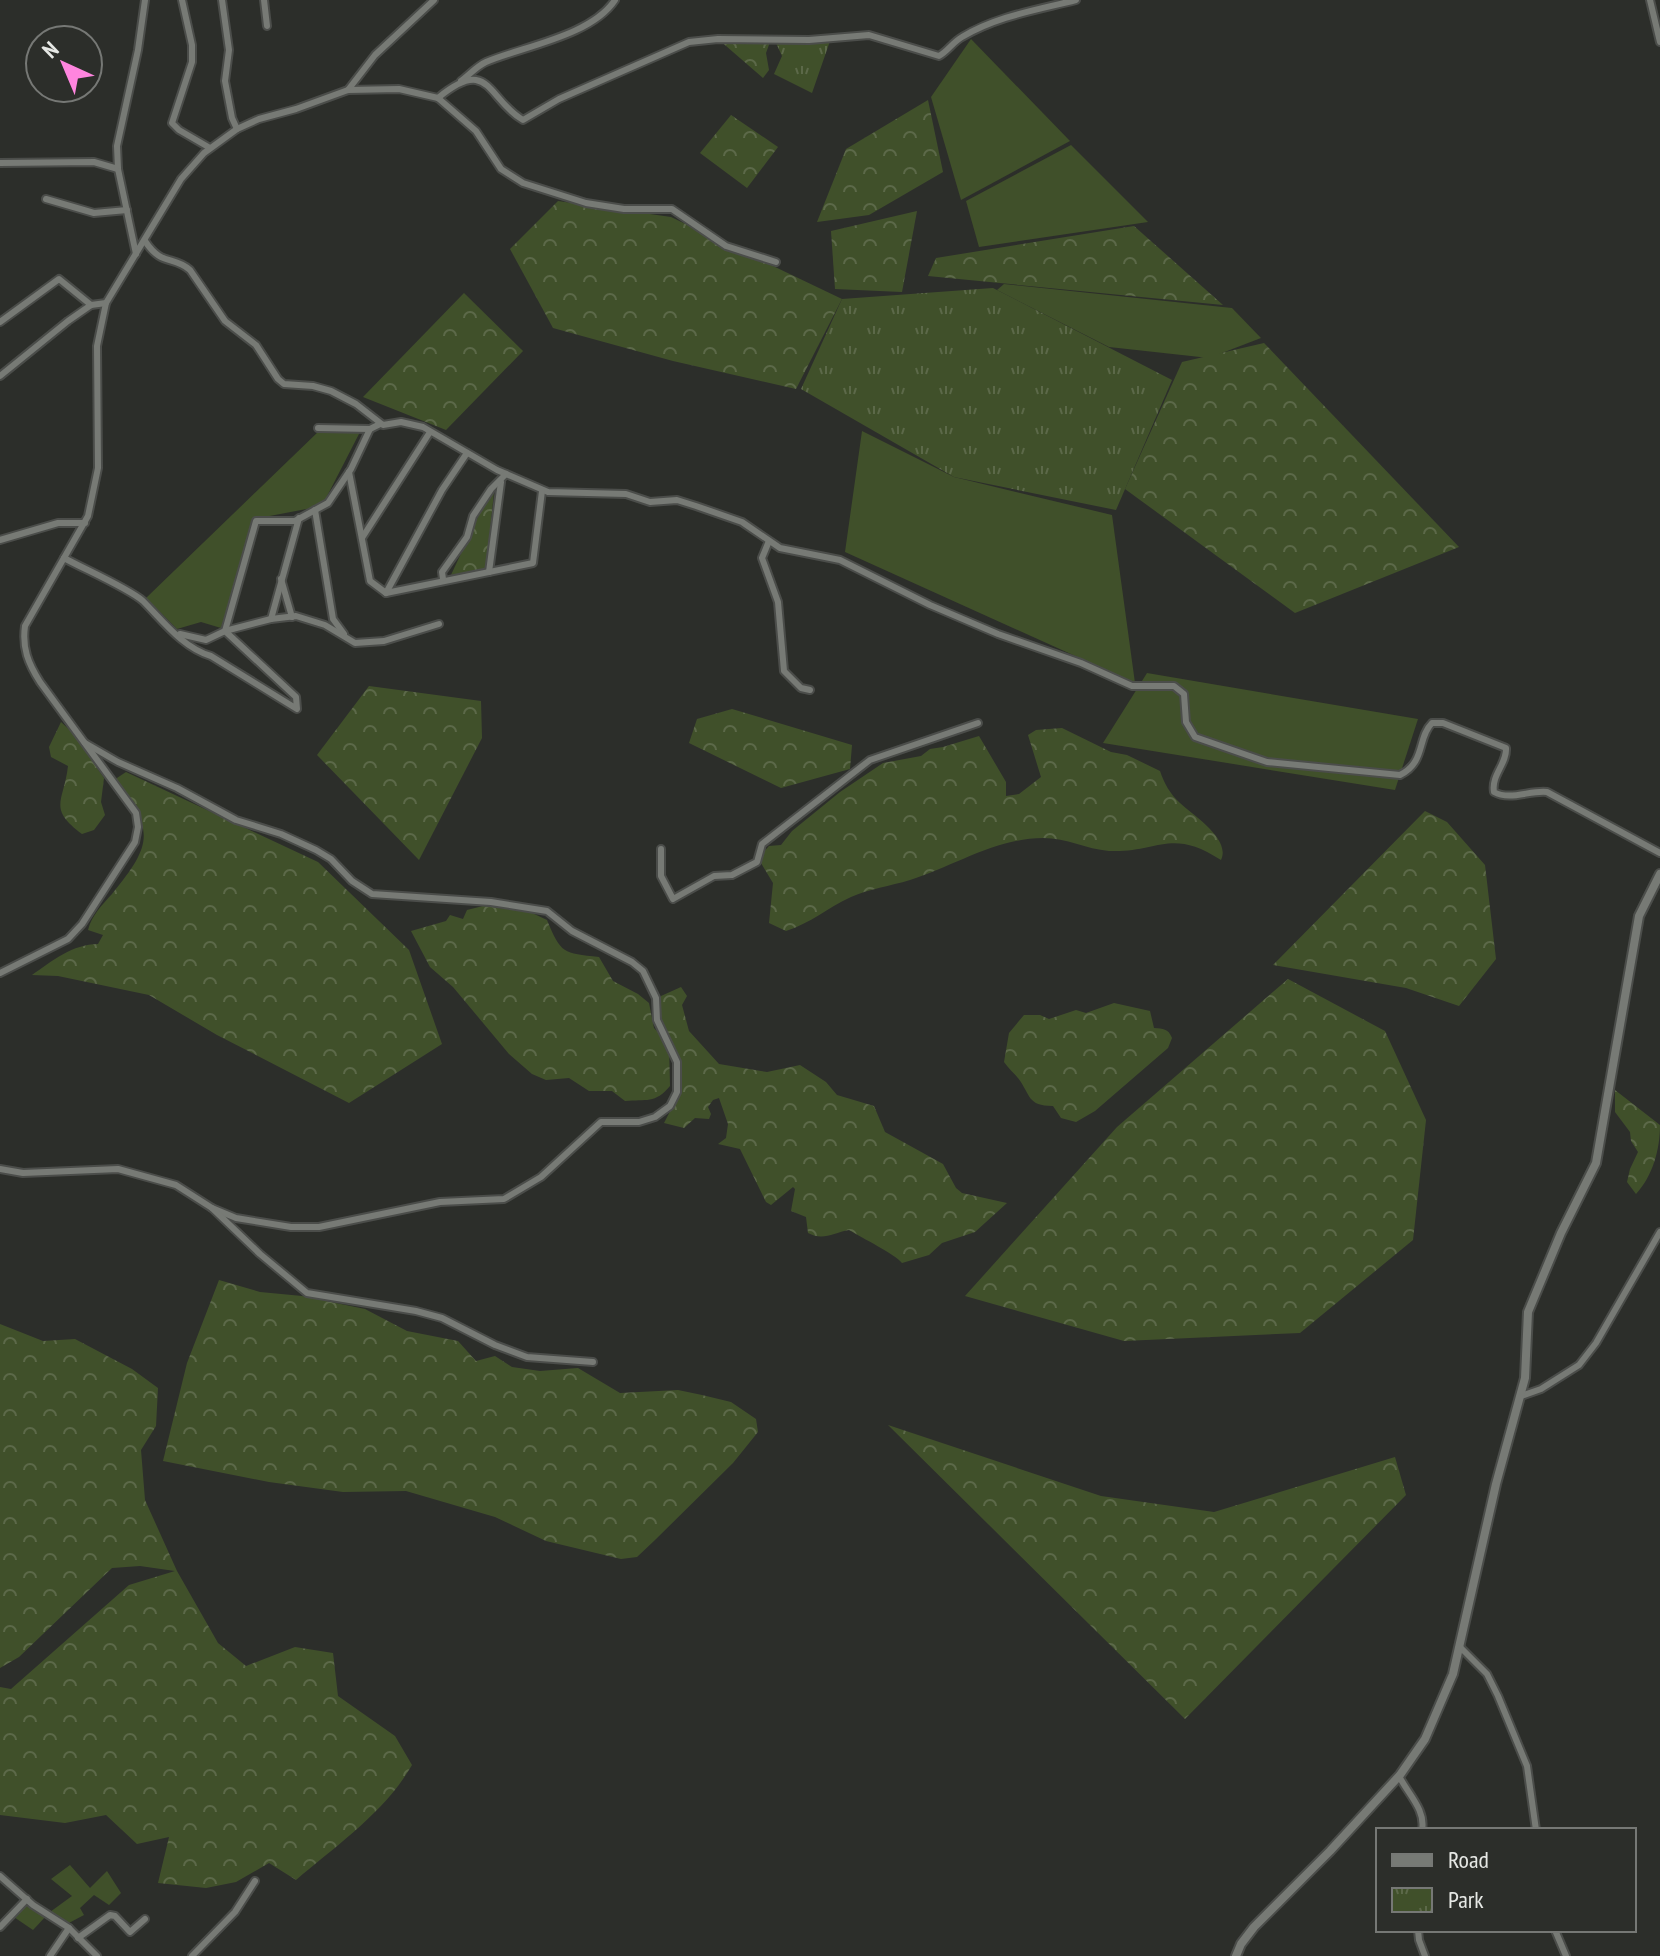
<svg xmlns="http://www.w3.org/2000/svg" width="1660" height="1956" viewBox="0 0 1660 1956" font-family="'PT Sans Narrow',sans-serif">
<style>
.grass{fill:#40502a}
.forest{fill:url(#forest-crowns)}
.park{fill:url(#park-tufts)}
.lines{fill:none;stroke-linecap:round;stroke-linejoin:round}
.minor-casing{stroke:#4b4d4a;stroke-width:10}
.tertiary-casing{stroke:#4b4d4a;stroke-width:12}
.minor{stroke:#777a75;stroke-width:6}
.tertiary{stroke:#777a75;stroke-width:8}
</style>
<defs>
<pattern id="forest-crowns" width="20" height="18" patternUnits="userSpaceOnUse" patternTransform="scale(2)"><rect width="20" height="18" fill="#40502a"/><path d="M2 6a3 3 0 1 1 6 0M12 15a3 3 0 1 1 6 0" fill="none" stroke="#5c6949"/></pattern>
<pattern id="park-tufts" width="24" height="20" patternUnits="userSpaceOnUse" patternTransform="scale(2)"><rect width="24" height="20" fill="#40502a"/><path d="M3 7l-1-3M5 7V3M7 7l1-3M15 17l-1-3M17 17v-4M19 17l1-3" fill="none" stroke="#5c6949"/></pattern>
</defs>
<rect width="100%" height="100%" fill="#2c2e2a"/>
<g class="grass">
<path d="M971,39l99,102 -109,59 -30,-103z"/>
<path d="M1071,145l77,77 -169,25 -13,-46z"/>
<path d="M1004,284l228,24 29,30 -52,20 -100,-11 -112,-57z"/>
<path d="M319,431l41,1 -38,74 -68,13 -33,109 -20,-6 -24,7 -31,-31z"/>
<path d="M862,431l92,46 158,38 23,168 -290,-131z"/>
<path d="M1147,673l271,46 -23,71 -292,-47z"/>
<path d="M70,1865l20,23 17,-17 14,22 -12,12 -15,-10 -14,13 4,7 -17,9 -17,-12 22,-16 -21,-17z"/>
<path d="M23,1899l24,16 -14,15 -25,-17z"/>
</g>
<g class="forest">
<path d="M718,39l52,3 -4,11 3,17 -6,8z"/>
<path d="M928,100l15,72 -74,43 -52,7 29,-73z"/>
<path d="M731,115l47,32 -31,41 -47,-35z"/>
<path d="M558,201l113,16 171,82 -46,90 -123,-28 -120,-33 -43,-79z"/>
<path d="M917,211l-15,81 -67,-3 -4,-58z"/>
<path d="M1134,226l89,79 -295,-29 8,-18z"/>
<path d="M464,293l59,58 -77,79 -83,-33z"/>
<path d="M1264,343l195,204 -164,66 -170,-124 57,-127z"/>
<path d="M494,492l-8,77 -35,6 33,-71z"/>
<path d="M369,686l112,15 1,37 -63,122 -102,-105z"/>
<path d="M732,709l120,36 -2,24 -69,19 -92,-45 8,-24z"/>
<path d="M61,722l12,11 31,45 -3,24 4,13 -11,15 -12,4c-35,-26 -18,-32 -14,-68l-17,-9 -2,-10z"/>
<path d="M1062,728l49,24 16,3 33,16c4,12 10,23 20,32 14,13 51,36 41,57 -50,-33 -63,-7 -112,-9 -23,-2 -42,-13 -66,-13 -47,0 -89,28 -133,42 -20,6 -41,9 -59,17 -24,11 -40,26 -65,34l-17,-8 4,-40 -15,-25 11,-12 12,-1 11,-14 48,-39 43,-29 38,-7 9,-7 13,-2 36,-11 27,46v14l13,-2 22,-17 -13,-42 8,-5z"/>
<path d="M126,772l192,90 91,88 33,94 -93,59 -132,-68 -68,-40 -91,-19 -26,-1c20,-14 41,-31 66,-31l5,-9 -15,-5c4,-15 14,-25 24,-36 41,-50 43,-64 2,-114z"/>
<path d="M1425,811l22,11 38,43 11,94 -37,47 -53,-18 -133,-23z"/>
<path d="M483,906l47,6 17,8c14,34 16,33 52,37l14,24 25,13 11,9 5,25 15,16 1,42c-15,18 -24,13 -45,15l-13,-10h-23l-20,-13 -23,2 -14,-6 -23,-20 -56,-67 -23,-20 -19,-36 35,-10 4,-6 13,4 4,-9z"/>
<path d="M1288,979l97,52 41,89 -13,120 -113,93 -176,8 -159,-45 152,-169z"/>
<path d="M681,987l6,9 -5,9 7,26 30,33 48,8 33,-7 26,17 11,13 37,11 11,26 58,32 13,24 6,5 45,10 -32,29 -33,11 -13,12 -27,8c-7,-9 -40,-25 -53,-33 -16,3 -26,11 -41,3l-2,-16 -15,-6 4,-22 -2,-2 -22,18 -5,-3 -26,-53 -22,-5 8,-6 2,-14 -9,-26 -6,2 -5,7 3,7 -2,5 -14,-1 -11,10 -20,-5 17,-33 -1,-27 -21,-44 -1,-16 3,-7z"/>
<path d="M1114,1003l36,8 4,17c9,1 14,0 18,10l-4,10 -73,63 -19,11 -15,-4 -8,-12c-26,0 -22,-11 -35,-28 -4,-5 -10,-10 -14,-16l5,-29 15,-18h16l9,4 27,-9 10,3z"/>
<path d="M1615,1090l45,35c0,24 -7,51 -24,69l-9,-12 3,-13 8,-17 -7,-11 -1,-9 -15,-20z"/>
<path d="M219,1280l41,12 42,4 63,13 42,22 51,10 18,20 19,-5 17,11 28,4 38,-3 42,25 58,-3 24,5 29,7 25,17 2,13 -25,31 -78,77 -18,17 -16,2 -75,-18 -51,-24 -89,-26 -63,1 -74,-10 -106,-21 24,-98z"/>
<path d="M0,1324l43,17 32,-2 57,30 26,19 -2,38 -15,24 4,50 32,71 41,72 28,23 49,-19 38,6 5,43 57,40 17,29c-27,47 -75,80 -116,115l-27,-17 -33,19 -30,6 -48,-5 11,-46 -32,7 -31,-29 -41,8 -65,-8v-128l11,2 118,-104 46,-14 -35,-5 -28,2 -93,89 -19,11z"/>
<path d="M888,1425l213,71 113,16 181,-55 11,38 -221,224z"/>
</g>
<g class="park">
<path d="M830,41l-18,52 -38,-19 8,-18 -6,-13z"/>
<path d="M993,288l179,92 -56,130 -162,-33 -153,-88 41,-90z"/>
</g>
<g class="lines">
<g class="minor-casing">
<g id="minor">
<path d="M182,0l10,45v17l-20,61 7,7 31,18"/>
<path d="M222,0l7,50 -4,31 7,37 5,11"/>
<path d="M264,0l3,26"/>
<path d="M1650,0l10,42"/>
<path d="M461,81c8,-6 16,-15 25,-19 38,-16 105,-26 129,-62"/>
<path d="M348,90l27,-35 59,-55"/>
<path d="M438,98c52,-43 49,1 85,22l36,-21 130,-57 29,-3 91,1 60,-5 70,21c9,-5 14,-14 23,-19 35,-21 75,-27 114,-37"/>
<path d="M0,163l94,-1 24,7"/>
<path d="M46,199l48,14 33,-3"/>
<path d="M145,241c17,26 28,14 45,29l35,51 31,24 22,34 6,5 29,2 18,5 25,13 27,21 18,-3 22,5 74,43 51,22 78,2 24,8 27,-2 19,6 46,16 38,26 60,12 90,45 68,29 83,29 51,23h42l10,8 2,28 9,15 72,25 133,13c26,-13 17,-37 32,-52h11l63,25c1,16 -15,27 -12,44 16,9 36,-2 53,0l113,61"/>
<path d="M136,254l-18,-85 -1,-23 21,-96 7,-50"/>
<path d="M0,322l59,-43 32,26"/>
<path d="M0,376l68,-55 23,-16 15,-2"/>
<path d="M318,428l52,1"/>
<path d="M349,472l21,109 16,12 147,-30 9,-72"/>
<path d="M315,510l18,109 11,15"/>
<path d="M362,538l68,-106"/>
<path d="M0,540l58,-17h27"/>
<path d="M769,541l-7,17 16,44 6,69 17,17 9,2"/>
<path d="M64,558c20,11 64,30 79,43 20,20 40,47 68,55l86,53 -1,-12 -71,-66 31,-110h39l33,-18 23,-34 19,-40 10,-5"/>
<path d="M489,572l12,-90"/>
<path d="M281,579l11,38"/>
<path d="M443,579l-1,-7 25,-35 6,-21 18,-27 15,-15"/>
<path d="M386,593l56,-103 25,-37"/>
<path d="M271,619l28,-101"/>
<path d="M180,634l26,6 19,-9 46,-12 25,-3 29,9 30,18 29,-2 55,-17"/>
<path d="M85,743l33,19 59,26 59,32 45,14 35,16 15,9 21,22 20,13 119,8 56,9 25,20 60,31 11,9 13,27 1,22 20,42v30l-7,14 -15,11 -16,5h-38l-60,55 -37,22 -64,3 -121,25h-28l-55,-9 -24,-10"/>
<path d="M661,849v27l12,23 41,-23 18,-1 25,-13 5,-18 108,-84 108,-37"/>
<path d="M0,973l68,-34 14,-15 53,-82 3,-15 -2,-14 -96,-131c-12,-19 -18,-34 -15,-56l63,-110 10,-48 -1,-122 9,-43 75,-124 23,-26 33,-24 22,-10 37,-10 52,-19 51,-1 39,9 38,33 25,38 22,14 63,20 38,6h48l54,37 50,16"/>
<path d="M0,1169l23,4 95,-4 58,16 36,23 48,46 47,39 109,18 26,7 53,27 32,12 66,5"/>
<path d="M1521,1396l20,-7 38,-24 17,-22 64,-111"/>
<path d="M1460,1647l27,27 11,22 29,70 9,64"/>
<path d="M1399,1776c9,18 27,34 23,54"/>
<path d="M0,1876l33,29 36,23 28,28"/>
<path d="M0,1927l27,-28"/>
<path d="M1418,1930l1,10 6,16"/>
<path d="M1555,1930l11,26"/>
<path d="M78,1938l32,-23 5,1 15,16 15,-13"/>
<path d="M50,1956l19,-28"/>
<path d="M192,1956l43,-44 20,-31"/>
</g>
</g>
<g class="tertiary-casing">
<path id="tertiary" d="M1236,1956l5,-12 13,-17 76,-76 70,-76 25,-36 28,-65 43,-190 29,-106 3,-66 33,-79 35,-70 43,-247 21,-42"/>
</g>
<use href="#minor" class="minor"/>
<use href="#tertiary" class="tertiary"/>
</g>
<rect x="1376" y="1828" width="260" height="104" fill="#2c2e2a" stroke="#767875" stroke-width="2"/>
<rect x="1392" y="1854" width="40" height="12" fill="#777a75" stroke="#767875" stroke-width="2"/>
<text x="1448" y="1868" font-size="24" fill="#e6e8e5">Road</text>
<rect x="1392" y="1888" width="40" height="24" fill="url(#park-tufts)" stroke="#767875" stroke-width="2"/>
<text x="1448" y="1908" font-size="24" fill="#e6e8e5">Park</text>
<g transform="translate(64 64) rotate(316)"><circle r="38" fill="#2c2e2a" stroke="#767875" stroke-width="2"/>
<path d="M0-6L14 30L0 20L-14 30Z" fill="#ff85df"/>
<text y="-12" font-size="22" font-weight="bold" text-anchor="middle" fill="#e6e8e5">N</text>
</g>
</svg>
